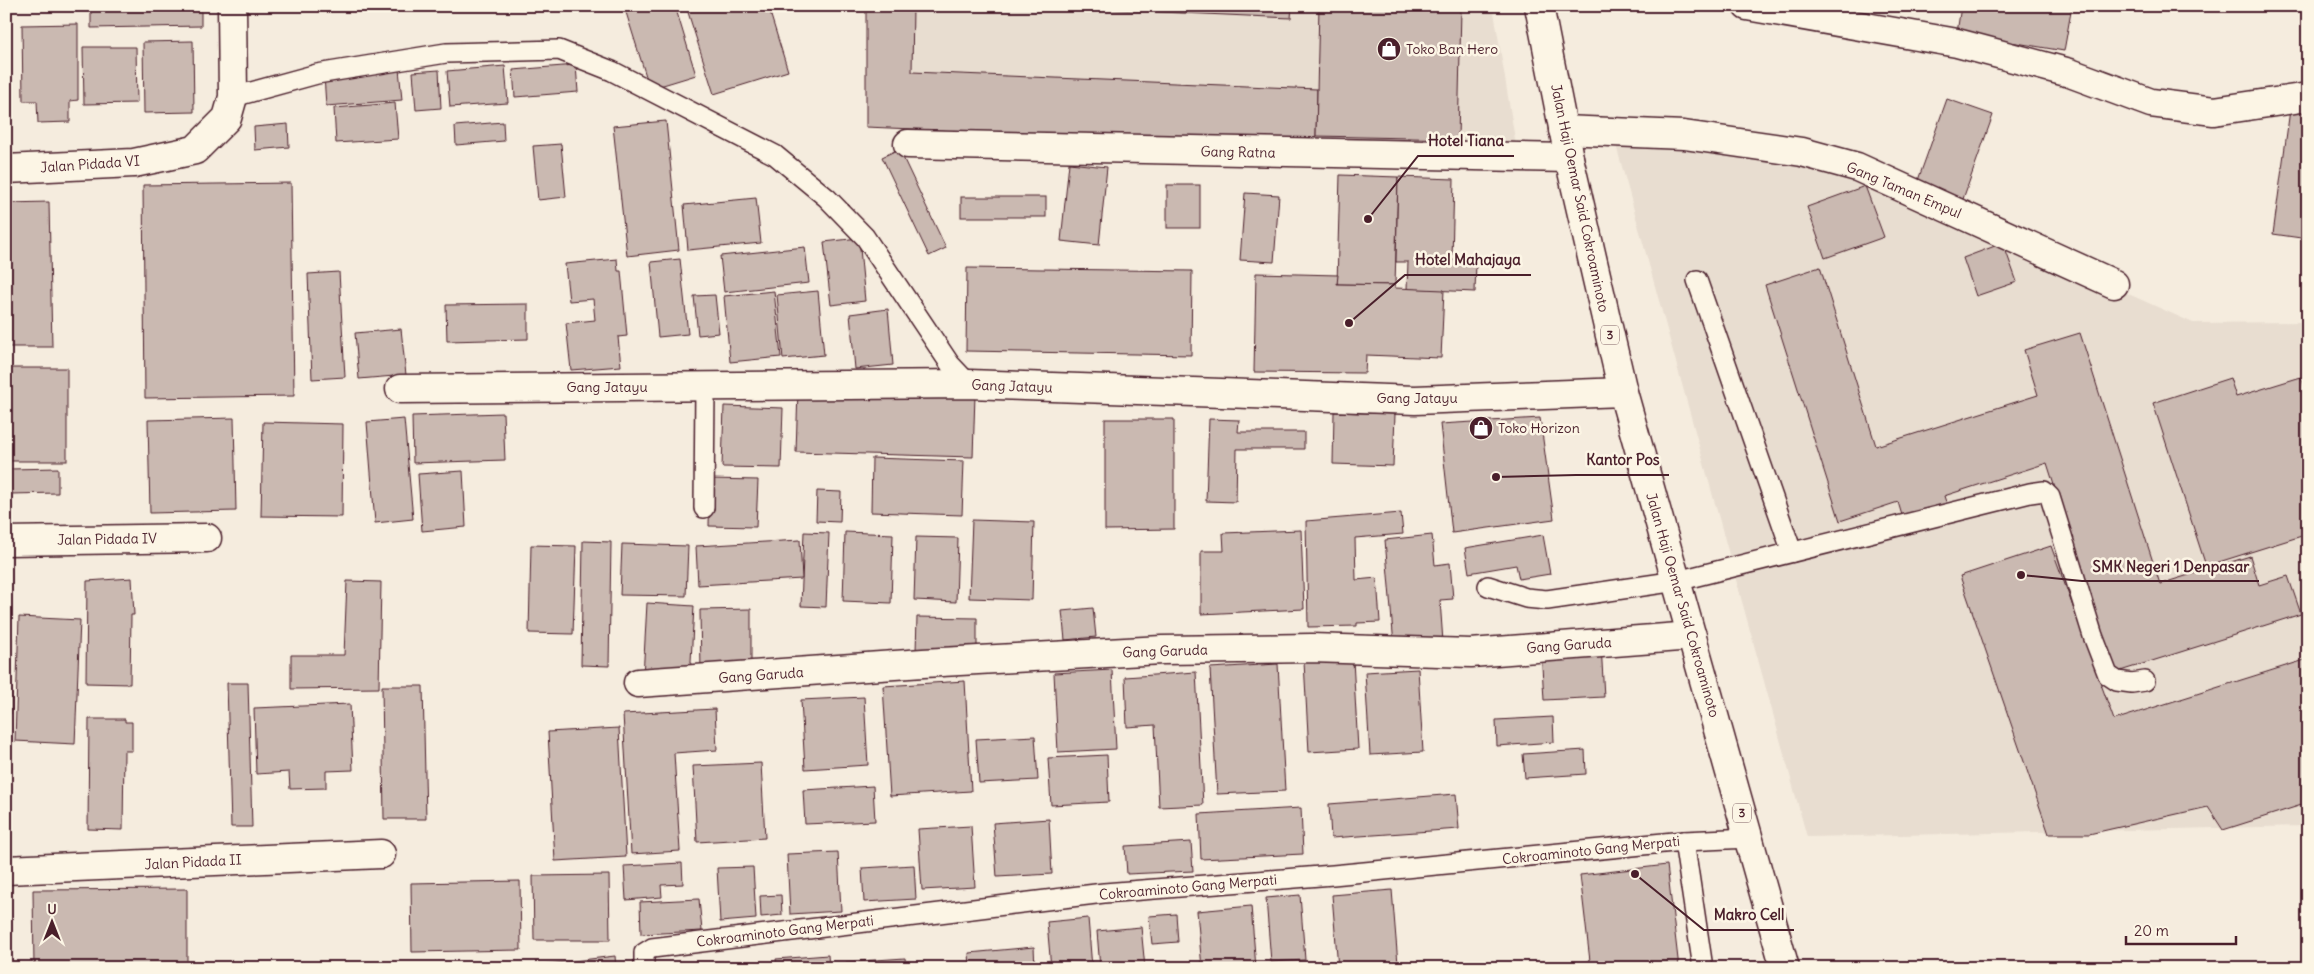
<svg xmlns="http://www.w3.org/2000/svg" width="2314" height="974" viewBox="0 0 2314 974" font-family="Delius,sans-serif">
<style>
.built{fill:#e8ddd0}
.building{fill:#cab9b1;stroke:#4a1f2b}
.lines{fill:none;stroke-linecap:round;stroke-linejoin:round}
.service-casing{stroke:#4a1f2b;stroke-width:22}
.minor-casing{stroke:#4a1f2b;stroke-width:31}
.trunk-casing{stroke:#4a1f2b;stroke-width:31}
.service{stroke:#fcf5e5;stroke-width:19}
.minor{stroke:#fcf5e5;stroke-width:28}
.trunk{stroke:#fcf5e5;stroke-width:28}
.labels{text-anchor:middle;stroke-width:5;stroke-linejoin:round;paint-order:stroke}
.shield{fill:#fcf5e5;stroke:#7f5f63;stroke-width:1}
.shield-label{font-size:12px;font-weight:bold;fill:#4a1f2b}
.poi-label{font-size:14px;fill:#4a1f2b;stroke:#fcf5e5;text-anchor:start}
.street-label{font-size:14px;fill:#4a1f2b;stroke:#fcf5e5}
.leader{fill:none;stroke:#4a1f2b;stroke-width:2}
.callout-dot{fill:#4a1f2b;stroke:#fcf5e5;stroke-width:2}
.callout-label{font-size:15px;text-anchor:middle;font-weight:bold;fill:#4a1f2b;stroke:#fcf5e5;stroke-width:5;stroke-linejoin:round;paint-order:stroke}
</style>
<rect width="100%" height="100%" fill="#f5ecde"/>
<filter id="ink" filterUnits="userSpaceOnUse"><feTurbulence type="fractalNoise" baseFrequency=".02" numOctaves="2"/><feDisplacementMap in="SourceGraphic" scale="10" xChannelSelector="R" yChannelSelector="G"/><feConvolveMatrix kernelMatrix="1 2 1 2 8 2 1 2 1" color-interpolation-filters="sRGB"/></filter>
<g filter="url(#ink)">
<g class="built">
<path d="M866,6h627l23,139 -207,1 -443,-19z"/>
<path d="M1616,145l169,10 90,25 318,143 115,-1v504l-501,11z"/>
</g>
<g class="building">
<path d="M91,6h110v20l-110,2z"/>
<path d="M378,6h83v3l-83,2z"/>
<path d="M624,6h51l21,69 -46,14z"/>
<path d="M686,6h82l20,65 -74,23z"/>
<path d="M866,6h47l-1,66 405,17 -1,47 -7,10 -443,-19z"/>
<path d="M1029,6h263l-1,12z"/>
<path d="M1319,6l142,3 -3,130 -142,-3z"/>
<path d="M1961,6h111l-8,45 -107,-18z"/>
<path d="M78,24v76l-8,1v21l-32,1 -1,-22h-14l-1,-76z"/>
<path d="M193,41l1,71 -50,1 -1,-71z"/>
<path d="M83,47h53l1,56 -53,1z"/>
<path d="M576,65l2,27 -63,5 -2,-27z"/>
<path d="M505,66l3,37 -58,4 -3,-36z"/>
<path d="M399,69l3,31 -76,6 -2,-31z"/>
<path d="M439,70l2,38 -25,2 -3,-38z"/>
<path d="M1947,99l46,16 -30,84 -46,-16z"/>
<path d="M395,103l3,36 -62,4 -2,-35z"/>
<path d="M2290,110l18,3v126l-35,-5z"/>
<path d="M666,121l13,129 -52,6 -14,-130z"/>
<path d="M503,122l1,19 -48,4 -1,-19z"/>
<path d="M288,124l1,23 -34,3 -1,-23z"/>
<path d="M561,144l5,53 -28,3 -5,-54z"/>
<path d="M899,149l47,99 -17,8 -47,-99z"/>
<path d="M1069,163l38,4 -8,78 -38,-4z"/>
<path d="M1340,175l58,2 -3,108 -58,-1z"/>
<path d="M1398,177l56,2 -2,81 24,2 -1,30 -68,-3 1,-27h-12z"/>
<path d="M291,183l3,213 -149,2 -2,-213z"/>
<rect x="1167" y="185" width="33" height="43"/>
<path d="M1865,186l19,51 -59,21 -18,-51z"/>
<path d="M1245,193l34,2 -5,67 -34,-2z"/>
<rect x="961" y="197" width="85" height="20"/>
<path d="M756,198l5,45 -73,7 -4,-45z"/>
<path d="M49,202l3,145h-46v-144z"/>
<path d="M859,238l6,63 -34,4 -7,-63z"/>
<path d="M2003,243l14,39 -41,14 -13,-38z"/>
<path d="M805,247l4,36 -85,9 -4,-36z"/>
<path d="M617,259l1,12h3l6,65 -9,1 3,29 -50,4 -5,-47 29,-3 -2,-21 -24,2 -4,-37z"/>
<path d="M680,259l8,75 -30,3 -7,-75z"/>
<path d="M1820,267l56,179 162,-51 -14,-45 56,-17 80,251 90,-28 9,29 29,-9 13,38 -187,59 -67,-210 -103,33 4,12 -44,14 -6,-20 -58,19 -75,-236z"/>
<path d="M967,268l225,3 -1,84 -225,-4z"/>
<path d="M339,272l6,105 -33,2 -4,-105z"/>
<path d="M1256,273l82,2 -1,9 58,1v3l49,2 -3,68 -75,-3 -1,18 -111,-1z"/>
<path d="M774,291l7,66 -51,5 -6,-66z"/>
<path d="M818,291l6,64 -41,4 -6,-64z"/>
<path d="M715,295l4,38 -21,2 -4,-39z"/>
<path d="M528,304v35l-81,2 -1,-36z"/>
<path d="M888,309l5,56 -38,4 -5,-55z"/>
<path d="M401,329l5,46 -47,4 -4,-46z"/>
<rect x="8" y="368" width="59" height="93"/>
<path d="M2301,377l7,21v136l-102,32 -53,-163 77,-25 6,19z"/>
<path d="M798,390l177,5 -2,62 -177,-5z"/>
<path d="M724,406l59,2 -2,60 -59,-1z"/>
<path d="M1334,412l61,2 -2,52 -60,-2z"/>
<path d="M503,413l2,47 -92,3 -1,-47z"/>
<path d="M234,418l2,93 -86,2 -2,-93z"/>
<path d="M1540,418l14,101 -102,14 -12,-109z"/>
<path d="M404,419l9,100 -38,4 -8,-101z"/>
<path d="M1105,419h69v110l-69,1z"/>
<path d="M1209,419l30,1 -1,12h66v17h-67l-1,53 -30,-1z"/>
<path d="M263,422l80,2 -1,93 -81,-1z"/>
<path d="M872,458l92,3 -2,54 -91,-3z"/>
<path d="M58,468v25l-48,1v-25z"/>
<path d="M463,471l3,56 -44,4 -4,-57z"/>
<path d="M710,479l48,1 -2,47 -47,-1z"/>
<path d="M817,491l24,1 -1,30 -24,-1z"/>
<path d="M1401,513l2,21 -48,4 1,42 21,-2 3,44 -23,1v3l-49,1 -2,-106z"/>
<path d="M972,520l62,2 -2,78 -63,-2z"/>
<path d="M1301,530l3,79 -103,5v-63h23l-1,-18z"/>
<path d="M804,532l25,1 -3,74 -25,-1z"/>
<path d="M845,532l48,2 -2,69 -48,-2z"/>
<path d="M1432,535l3,30 15,-2 3,36 -13,1 3,42 -49,3 -9,-105z"/>
<path d="M1543,535l7,39 -31,5 -3,-14 -47,8 -4,-25z"/>
<path d="M916,537l42,1 -2,64 -42,-2z"/>
<path d="M800,540l2,39 -104,6 -2,-39z"/>
<path d="M583,541l28,1 -2,124 -28,-1z"/>
<path d="M622,544l66,2 -2,50 -66,-1z"/>
<path d="M531,545l45,1 -3,88 -44,-1z"/>
<path d="M2051,546l63,174 194,-61v144l-85,27 -15,-23 -119,27h-40l-89,-258z"/>
<path d="M132,578l2,37h-3l-1,69 -44,-1 1,-102z"/>
<path d="M347,581l34,1 -2,106 -88,1v-34h53z"/>
<path d="M647,603l47,3 -4,74 -47,-3z"/>
<path d="M1093,608l3,29 -31,3 -3,-29z"/>
<path d="M751,609v62l-50,1 -1,-62z"/>
<path d="M19,617l61,3 -5,124 -60,-3z"/>
<path d="M917,617l60,1v33h-61z"/>
<path d="M6,638h6l-1,76h-5z"/>
<path d="M1601,645l3,52 -60,3 -3,-51z"/>
<path d="M1353,660l5,89 -49,3 -5,-90z"/>
<path d="M1278,664l7,127 -68,3 -7,-126z"/>
<path d="M1418,669l5,83 -53,3 -5,-83z"/>
<path d="M1112,670l4,79 -58,3 -4,-79z"/>
<path d="M1196,672l7,133 -44,2 -4,-82 -28,2 -2,-50z"/>
<path d="M965,681l6,110 -81,5 -7,-110z"/>
<path d="M227,683h21l4,144h-21z"/>
<path d="M382,686h41l3,133h-42z"/>
<path d="M864,697l4,68 -63,4 -4,-69z"/>
<path d="M350,704l3,66 -27,1v17l-36,1 -1,-17 -33,2 -2,-66z"/>
<path d="M715,709l2,41 -43,3 6,98 -49,3 -8,-140z"/>
<path d="M1553,717l1,25 -57,4 -1,-26z"/>
<path d="M89,719h36v3h7v29h-8l-1,79 -35,-1z"/>
<path d="M619,728l7,129 -71,4 -7,-129z"/>
<path d="M1035,736l3,44 -59,3 -3,-44z"/>
<path d="M1585,750l1,24 -61,4 -2,-24z"/>
<path d="M1107,755l2,47 -58,3 -3,-47z"/>
<path d="M761,763l4,75 -68,4 -4,-76z"/>
<path d="M873,786l2,35 -70,3 -2,-34z"/>
<path d="M1456,794l3,35 -128,9 -2,-34z"/>
<path d="M1301,808l2,46 -102,5 -2,-45z"/>
<path d="M1049,819l3,55 -55,3 -4,-54z"/>
<path d="M971,826l4,61 -53,3 -4,-61z"/>
<path d="M1191,842l2,29 -66,3 -2,-28z"/>
<path d="M838,852l3,59 -51,3 -3,-60z"/>
<path d="M682,863l1,21 -22,1 1,12 -36,3 -2,-34z"/>
<path d="M914,865l2,34 -52,3 -2,-34z"/>
<path d="M1667,865l12,103h-143l54,-7 -10,-86z"/>
<path d="M753,867l3,52 -36,3 -3,-54z"/>
<path d="M609,875l1,65h-76l-1,-64z"/>
<path d="M520,881l1,69 -109,2 -1,-69z"/>
<path d="M187,889v79h-153l-1,-78z"/>
<path d="M1392,890l6,74 -60,4 -6,-73z"/>
<path d="M781,895l1,20 -21,2 -1,-21z"/>
<path d="M1300,895l5,65 -34,2 -5,-64z"/>
<path d="M699,899l3,32 -61,3 -1,-32z"/>
<path d="M1251,906l5,62h-54l-5,-57z"/>
<path d="M1176,914l2,28 -26,2 -3,-28z"/>
<path d="M1088,918l4,50h-41l-4,-46z"/>
<path d="M1141,927l4,41h-45l-3,-37z"/>
<path d="M1034,947l1,21h-65l-1,-15z"/>
<path d="M828,955l1,13h-52l-1,-9z"/>
<path d="M615,956l1,12h-84v-2z"/>
<path d="M905,958l1,10h-59l-1,-6z"/>
<path d="M758,962v6h-46v-2z"/>
<rect x="482" y="964" width="41" height="4"/>
<path d="M1523,965v3h-36z"/>
</g>
<g class="lines">
<g class="service-casing">
<g id="service">
<path d="M233,97l84,-23 129,-21 113,-3 53,21 163,84 52,43 38,39 85,127 19,20"/>
<path d="M1697,280l95,272"/>
<path d="M704,508l1,-122"/>
<path d="M1488,586l38,12 21,2 130,-19 353,-88 14,-2 6,6 43,139 15,39 9,6 15,2 13,-2"/>
<path d="M1684,841l19,127"/>
<path d="M644,968v-15l8,-5 452,-55 229,-18 351,-34 65,-3"/>
</g>
</g>
<g class="minor-casing">
<g id="minor">
<path d="M1747,6l210,37 113,30 81,30 63,8 94,-14"/>
<path d="M1563,130l121,5 118,17 55,15 257,117"/>
<path d="M908,144l661,14"/>
<path d="M6,169l128,-6 61,-13 32,-32 6,-21 -1,-91"/>
<path d="M400,389l569,-5 446,16 208,-8"/>
<path d="M6,541l201,-3"/>
<path d="M638,683l285,-20 239,-13 149,-2 160,5 221,-17"/>
<path d="M6,870l375,-16"/>
</g>
</g>
<g class="trunk-casing">
<path id="trunk" d="M1539,6l30,152 54,234 162,576"/>
</g>
<use href="#service" class="service"/>
<use href="#minor" class="minor"/>
<use href="#trunk" class="trunk"/>
</g>
</g>
<defs>
<g id="shop-disc" transform="scale(1.25)"><circle r="9.5" fill="#4a1f2b" stroke="#fcf5e5"/><path d="M-5-2.5h2.3a2.7 3.5 0 0 1 5.4 0H5L5.5 6h-11ZM-1.5-2.5h3a1.5 2.3 0 0 0-3 0Z" fill="#fff"/></g>
</defs>
<g fill-rule="evenodd">
<use href="#shop-disc" x="1389" y="49"/>
<use href="#shop-disc" x="1481" y="428"/>
</g>
<g class="labels">
<g class="shield">
<rect x="1601" y="325.5" width="18" height="19" rx="4"/>
<rect x="1733" y="803.5" width="18" height="19" rx="4"/>
</g>
<g class="shield-label">
<text x="1610" y="339">3</text>
<text x="1742" y="817">3</text>
</g>
<g class="poi-label">
<text x="1406" y="54">Toko Ban Hero</text>
<text x="1498" y="433">Toko Horizon</text>
</g>
<g class="street-label">
<text transform="translate(1238 152) rotate(1)" y="5">Gang Ratna</text>
<text transform="translate(90 164) rotate(-4)" y="5">Jalan Pidada VI</text>
<text transform="translate(1904 190) rotate(23)" y="5">Gang Taman Empul</text>
<text transform="translate(1580 198) rotate(78)" y="5">Jalan Haji Oemar Said Cokroaminoto</text>
<text transform="translate(1012 386) rotate(2)" y="5">Gang Jatayu</text>
<text x="607" y="392">Gang Jatayu</text>
<text x="1417" y="403">Gang Jatayu</text>
<text transform="translate(107 539) rotate(-1)" y="5">Jalan Pidada IV</text>
<text transform="translate(1683 605) rotate(74)" y="5">Jalan Haji Oemar Said Cokroaminoto</text>
<text transform="translate(1569 645) rotate(-4)" y="5">Gang Garuda</text>
<text transform="translate(1165 651) rotate(-2)" y="5">Gang Garuda</text>
<text transform="translate(761 675) rotate(-4)" y="5">Gang Garuda</text>
<text transform="translate(1591 850) rotate(-6)" y="5">Cokroaminoto Gang Merpati</text>
<text transform="translate(193 862) rotate(-3)" y="5">Jalan Pidada II</text>
<text transform="translate(1188 887) rotate(-5)" y="5">Cokroaminoto Gang Merpati</text>
<text transform="translate(785 931) rotate(-7)" y="5">Cokroaminoto Gang Merpati</text>
</g>
</g>
<path class="leader" d="M1368 219L1418 156H1514M1349 323L1405 275H1531M1496 477L1576 475H1669M2021 575L2082 581H2259M1635 874L1704 930H1794"/>
<g class="callout-dot">
<circle cx="1368" cy="219" r="5"/>
<circle cx="1349" cy="323" r="5"/>
<circle cx="1496" cy="477" r="5"/>
<circle cx="2021" cy="575" r="5"/>
<circle cx="1635" cy="874" r="5"/>
</g>
<g class="callout-label">
<text x="1466" y="146">Hotel Tiana</text>
<text x="1468" y="265">Hotel Mahajaya</text>
<text x="1623" y="465">Kantor Pos</text>
<text x="2171" y="572">SMK Negeri 1 Denpasar</text>
<text x="1749" y="920">Makro Cell</text>
</g>
<rect width="2314" height="974" fill="none" stroke="#fcf5e5" stroke-width="25"/>
<rect x="12" y="12" width="2289" height="949" fill="none" stroke="#4a1f2b" stroke-width="2" filter="url(#ink)"/>
<g transform="translate(52 922)" stroke="#fcf5e5" stroke-width="4" paint-order="stroke">
<path d="M0-4L9 19L0 12L-9 19Z" fill="#4a1f2b"/>
<text y="-8" font-size="14" font-weight="bold" text-anchor="middle" fill="#4a1f2b">U</text>
</g>
<path d="M2126 936v8h110v-8" fill="none" stroke="#4a1f2b" stroke-width="2.5"/>
<text x="2134" y="936" font-size="15" fill="#4a1f2b" stroke="#fcf5e5" stroke-width="4" paint-order="stroke">20 m</text>
</svg>
